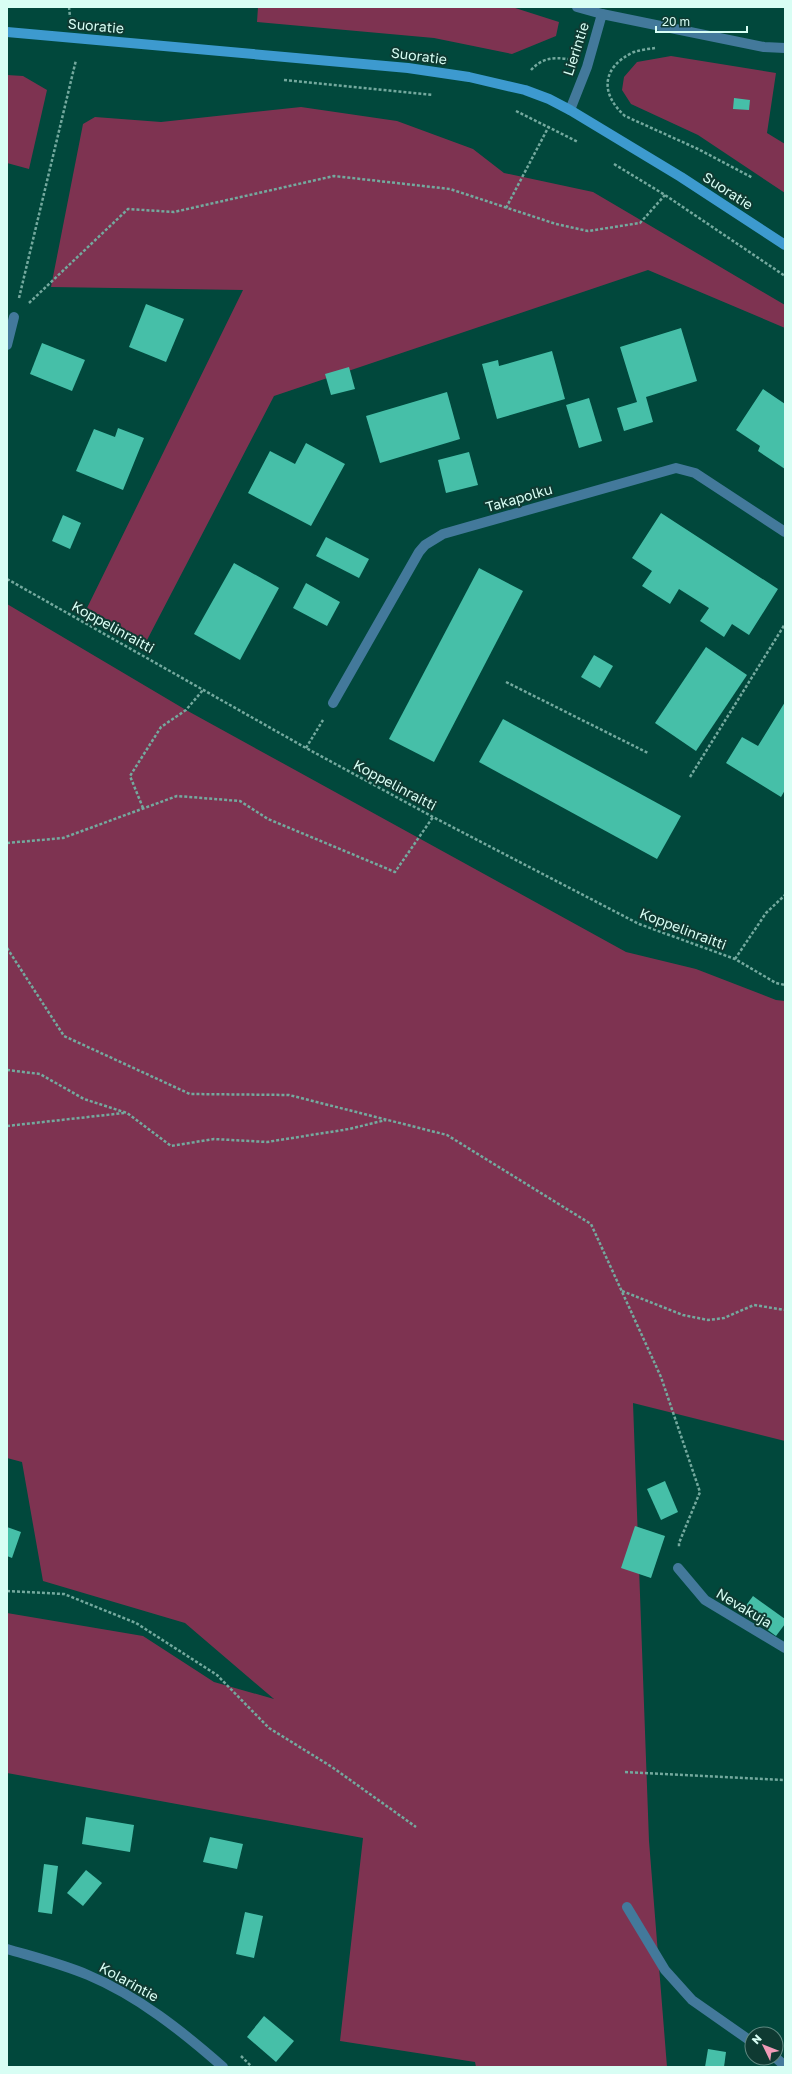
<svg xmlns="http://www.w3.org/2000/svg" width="792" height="2074" viewBox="0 0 792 2074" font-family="'Golos Text',sans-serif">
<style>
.green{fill:#7e3351}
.building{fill:#46bfa8}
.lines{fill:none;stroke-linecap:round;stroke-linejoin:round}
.path{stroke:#74a99e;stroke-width:2.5;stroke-dasharray:3 2;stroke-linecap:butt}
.lane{stroke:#43799b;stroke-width:10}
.street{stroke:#43799b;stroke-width:10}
.secondary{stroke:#3d9acf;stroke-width:10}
.labels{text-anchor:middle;stroke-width:4;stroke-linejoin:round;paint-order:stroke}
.street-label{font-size:14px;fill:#d8fef4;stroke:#0f3a32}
</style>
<rect width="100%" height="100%" fill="#01483c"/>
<g class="green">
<path d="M258,7h254l47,15 -3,14 -44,18 -78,-16 -177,-16z"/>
<path d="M671,56l105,17 -9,60 18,11v49l-87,-58 -67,-31 -9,-14 2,-13 13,-15z"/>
<path d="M7,75l16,1 24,14 -18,79 -22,-6z"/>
<path d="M301,107l96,14 76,28 31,24 89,19 192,113v23l-137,-58 -374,126 -128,246 -59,-34 156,-318 -192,-3 32,-163 12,-7 66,5z"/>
<path d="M7,604l179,106 440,242 70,17 80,31 9,1v440l-152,-38 16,438 18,226h-191l-1,-5 -135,-21 23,-203 -356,-65v-160l136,23 71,46 60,17 -89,-76 -142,-42 -21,-119 -15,-4z"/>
</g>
<g class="building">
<path d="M734,98l16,2 -1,10 -16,-1z"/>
<path d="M146,304l38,15 -18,43 -37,-15z"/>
<path d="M681,328l16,53 -51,16 7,25 -29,9 -7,-23 20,-6 -17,-55z"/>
<path d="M42,343l43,17 -13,31 -42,-17z"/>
<path d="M552,351l13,48 -68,20 -15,-55 16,-4 1,6z"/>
<path d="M349,367l6,22 -24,6 -6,-21z"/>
<path d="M763,389l22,15v65l-27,-18 2,-5 -24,-16z"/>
<path d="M447,392l13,47 -80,24 -14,-47z"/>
<path d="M589,398l13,43 -23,7 -13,-43z"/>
<path d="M118,428l26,10 -21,52 -47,-19 18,-42 21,8z"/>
<path d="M306,443l39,21 -34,62 -63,-33 22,-42 25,13z"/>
<path d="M469,452l9,33 -32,8 -8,-33z"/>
<path d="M661,513l117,76 -29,46 -17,-11 -8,13 -24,-16 9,-13 -30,-19 -9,15 -28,-18 10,-15 -20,-13z"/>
<path d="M63,515l18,8 -11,26 -18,-8z"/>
<path d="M326,537l43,22 -10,19 -43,-22z"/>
<path d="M234,563l45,25 -39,72 -46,-26z"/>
<path d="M479,568l44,23 -89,171 -45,-23z"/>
<path d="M306,583l34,19 -13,24 -34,-18z"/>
<path d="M706,647l41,28 -51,76 -41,-28z"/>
<path d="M594,655l19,11 -13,22 -19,-11z"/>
<path d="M785,702v88l-4,7 -55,-34 16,-26 16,9z"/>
<path d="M503,719l178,97 -24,43 -178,-97z"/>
<path d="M665,1481l13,31 -17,8 -14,-31z"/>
<path d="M635,1526l30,10 -14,42 -30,-10z"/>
<path d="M7,1527l14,5 -9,26 -5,-2z"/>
<path d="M753,1596l32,23v5l-9,12 -34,-25z"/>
<path d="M86,1817l48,8 -4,27 -48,-8z"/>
<path d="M210,1837l33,7 -6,25 -34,-7z"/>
<path d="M44,1864l14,2 -6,48 -14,-2z"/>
<path d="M86,1870l16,13 -19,23 -16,-13z"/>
<path d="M245,1912l18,4 -9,42 -18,-4z"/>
<path d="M264,2016l30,25 -18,21 -29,-25z"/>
<path d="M708,2049l18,3 -2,15h-19z"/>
</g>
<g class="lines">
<g class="path">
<path d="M69,7l1,10"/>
<path d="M655,48c-7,1 -15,2 -21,4 -33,15 -34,42 -9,64l73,33 55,29"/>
<path d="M531,70c11,-12 22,-13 37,-11"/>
<path d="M284,80l149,15"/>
<path d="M516,111l62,31"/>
<path d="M614,164l51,31 120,81"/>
<path d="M506,208l43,-82"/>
<path d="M19,298l57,-238"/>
<path d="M29,303l99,-94 46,3 160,-36 116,13 106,35 32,7 52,-8 25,-28"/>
<path d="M7,579l299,169 127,69 206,107 96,35 41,24 9,2"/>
<path d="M506,682l142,71"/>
<path d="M306,748l17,-28"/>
<path d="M690,777l95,-153"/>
<path d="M143,808l-13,-32 31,-49 25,-17 17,-20"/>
<path d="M7,843l56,-5 114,-42 63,5 28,18 127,53 38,-55"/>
<path d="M7,948l57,88 126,58 99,1 158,40 144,89 70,153 39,115 -21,51v4"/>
<path d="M735,959l31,-46 19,-18"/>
<path d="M7,1070l33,4 44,25 43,14 44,33 43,-7 53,3 82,-13 37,-9"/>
<path d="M7,1126l117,-13"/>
<path d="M622,1291l61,24 25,5 16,-2 30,-13 31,5"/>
<path d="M7,1591l57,3 72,29 81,52 52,53 63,39 84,60"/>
<path d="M625,1772l160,8"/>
<path d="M241,2056l11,11"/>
</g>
<path class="lane" d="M678,1568l27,32 80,48"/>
<g class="street">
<path d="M577,7l25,7"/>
<path d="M570,110l17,-43 15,-53 162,33 21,1"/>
<path d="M7,345l7,-28"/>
<path d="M333,703l86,-151 6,-7 18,-11 233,-66 19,5 90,59"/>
<path d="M627,1907l38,63 27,30 60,42"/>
<path d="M7,1949c27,8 55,15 81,26 50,21 94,56 135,92"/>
<path d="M776,2058l9,8"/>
</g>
<path class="secondary" d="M7,32l401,36 61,9 56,13 24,9 21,11 111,67 104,68"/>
</g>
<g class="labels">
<g class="street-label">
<text transform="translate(96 26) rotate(5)" y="5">Suoratie</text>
<text transform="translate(576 49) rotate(-72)" y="5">Lierintie</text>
<text transform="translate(419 56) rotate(7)" y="5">Suoratie</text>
<text transform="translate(728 191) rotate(33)" y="5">Suoratie</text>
<text transform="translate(519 498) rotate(-16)" y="5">Takapolku</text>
<text transform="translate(113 627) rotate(29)" y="5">Koppelinraitti</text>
<text transform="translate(395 785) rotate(28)" y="5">Koppelinraitti</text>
<text transform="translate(683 929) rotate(21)" y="5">Koppelinraitti</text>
<text transform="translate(744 1608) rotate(31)" y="5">Nevakuja</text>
<text transform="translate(129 1982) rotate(29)" y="5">Kolarintie</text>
</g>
</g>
<rect width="792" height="2074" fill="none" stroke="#d8fef4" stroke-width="16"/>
<g transform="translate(764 2046) rotate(313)"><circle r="19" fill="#0f3a32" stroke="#5f8880"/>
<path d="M0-3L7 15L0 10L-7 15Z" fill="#f09ab7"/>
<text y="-6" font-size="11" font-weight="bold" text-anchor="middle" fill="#d8fef4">N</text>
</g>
<path d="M656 26v6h91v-6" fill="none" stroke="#d8fef4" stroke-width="2"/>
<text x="662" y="26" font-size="12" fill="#d8fef4" stroke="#0f3a32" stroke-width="3" paint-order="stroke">20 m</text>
</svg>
